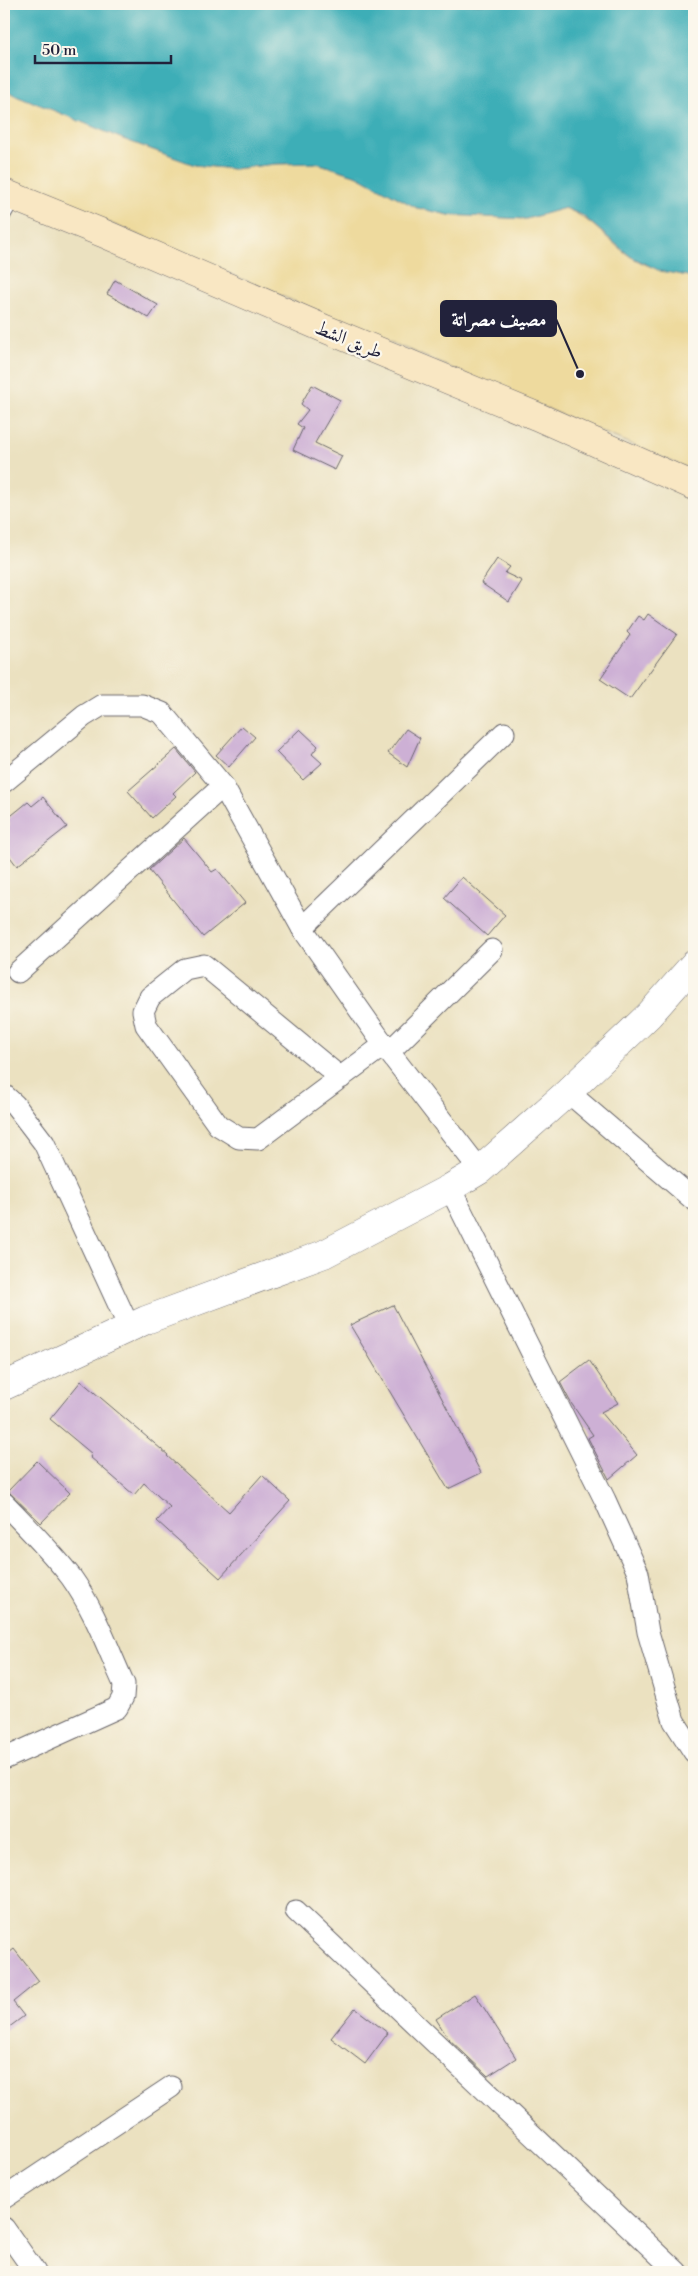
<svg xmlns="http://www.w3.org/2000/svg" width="698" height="2276" viewBox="0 0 698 2276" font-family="'Libre Bodoni',Amiri,serif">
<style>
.sand{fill:#eeda9e;stroke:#887e6c}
.water{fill:#3daeb7;stroke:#306879}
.building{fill:#cdb0d5}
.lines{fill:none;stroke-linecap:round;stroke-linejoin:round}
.service-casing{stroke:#68656a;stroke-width:13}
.minor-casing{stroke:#68656a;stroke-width:23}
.tertiary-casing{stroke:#68656a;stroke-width:29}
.secondary-casing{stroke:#68656a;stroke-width:29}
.service{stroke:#fff;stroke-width:11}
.minor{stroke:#fff;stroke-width:21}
.tertiary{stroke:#fff;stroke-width:28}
.secondary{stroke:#f9e7c3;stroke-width:28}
.labels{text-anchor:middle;stroke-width:4.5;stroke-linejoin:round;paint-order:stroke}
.street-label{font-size:19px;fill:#22223b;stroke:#fbf7ec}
.leader{fill:none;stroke:#22223b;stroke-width:2}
.callout-dot{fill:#22223b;stroke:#fbf7ec;stroke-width:2}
.callout{fill:#22223b;stroke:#22223b;stroke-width:2}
.callout-label{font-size:20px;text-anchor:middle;font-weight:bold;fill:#fff}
</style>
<rect width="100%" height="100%" fill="#fbf7ec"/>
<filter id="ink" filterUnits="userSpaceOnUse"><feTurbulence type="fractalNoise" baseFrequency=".02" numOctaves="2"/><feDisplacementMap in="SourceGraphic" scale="10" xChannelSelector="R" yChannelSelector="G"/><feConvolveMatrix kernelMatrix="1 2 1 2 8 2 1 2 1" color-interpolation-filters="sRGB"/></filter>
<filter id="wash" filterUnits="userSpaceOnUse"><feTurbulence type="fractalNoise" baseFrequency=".0096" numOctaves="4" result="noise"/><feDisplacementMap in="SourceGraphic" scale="20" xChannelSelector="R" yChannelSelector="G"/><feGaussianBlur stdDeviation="1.12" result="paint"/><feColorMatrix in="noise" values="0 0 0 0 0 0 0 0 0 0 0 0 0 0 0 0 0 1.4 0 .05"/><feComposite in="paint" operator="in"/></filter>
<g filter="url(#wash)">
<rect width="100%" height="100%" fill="#ebe1c0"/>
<path class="sand" d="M4,90l119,49 72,26 38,4 42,-5 42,-1 41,13 59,32 32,7 77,4 39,-11c29,12 42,33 66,49 20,12 40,16 63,20v194l-690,-293z"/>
<path class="water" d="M4,4h690v273l-34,-6 -30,-15 -48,-41 -17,-7 -39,11 -77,-4 -32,-7 -59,-32 -41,-13 -42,1 -42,5 -38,-4 -72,-26 -119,-49z"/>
<g id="blocks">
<g class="building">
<path d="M115,280l43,25 -9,13 -42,-24z"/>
<path d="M312,385l28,15 -25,43 27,13 -7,14 -42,-20 10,-22 -6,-4 11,-14 -7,-6z"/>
<path d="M497,559l13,8 -5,6 17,8 -13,21 -28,-19z"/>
<path d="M648,614l29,20 -47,65 -30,-20 30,-44 -3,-3 11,-16 6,4z"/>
<path d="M242,726l13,11 -26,30 -13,-12z"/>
<path d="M300,729l18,17 -6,8 10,9 -19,17 -27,-28z"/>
<path d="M406,729l14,9 -13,29 -19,-14z"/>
<path d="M176,749l19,23 -22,21 3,3 -24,22 -24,-27z"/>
<path d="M43,797l24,30 -50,39 -13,-17v-20l6,-5 -3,-5 21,-17 4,4z"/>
<path d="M184,838l28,34 5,-3 28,34 -42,34 -54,-67z"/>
<path d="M462,877l43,38 -18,21 -43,-38z"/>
<path d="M393,1305l88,168 -33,16 -98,-164z"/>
<path d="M589,1360l29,43 -17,9 36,43 -28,24 -21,-41 5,-3 -22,-32 -11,-21z"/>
<path d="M81,1381l87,74 -1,1 62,56 33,-37 28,26 -70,77 -63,-57 13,-14 -26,-24 -10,12 -44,-38 2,-3 -42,-35z"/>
<path d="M37,1461l33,32 -29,30 -33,-32z"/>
<path d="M14,1949l25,32 -26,21 11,14 -20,15v-74z"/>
<path d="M475,1994l41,64 -28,18 -40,-38 -12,-19z"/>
<path d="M355,2008l33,25 -23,31 -34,-26z"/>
</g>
</g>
</g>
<g filter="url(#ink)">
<use href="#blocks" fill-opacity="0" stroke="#68656a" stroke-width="1"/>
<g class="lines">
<g class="service-casing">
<path id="service" d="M4,217l11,-19"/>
</g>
<g class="minor-casing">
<g id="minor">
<path d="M4,782l80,-66 18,-11h40l20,8 61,73 79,142 87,124 91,118"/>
<path d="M302,928l202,-195"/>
<path d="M18,972l205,-186"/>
<path d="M389,1052l103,-102"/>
<path d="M341,1078l-137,-113 -19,4 -35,28 -7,14 3,14 72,100 21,13 19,1 126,-94"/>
<path d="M568,1092l126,108"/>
<path d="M4,1095l11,10 29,38 85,184"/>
<path d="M450,1188l155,312 33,73 10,59 26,89 20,31"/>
<path d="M4,1503c23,24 47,48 67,74 23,32 37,72 53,107l-1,13 -6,11 -113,51"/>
<path d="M296,1911l381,361"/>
<path d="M4,2198l167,-111"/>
<path d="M4,2228l31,44"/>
</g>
</g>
<g class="tertiary-casing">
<path id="tertiary" d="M4,1386l142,-66 178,-66 126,-66 30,-18 88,-78 81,-77 45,-51"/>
</g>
<g class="secondary-casing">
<path id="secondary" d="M4,193l101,41 218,94 213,88 158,70"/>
</g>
<use href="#service" class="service"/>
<use href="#minor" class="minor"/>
<use href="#tertiary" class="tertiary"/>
<use href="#secondary" class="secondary"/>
</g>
</g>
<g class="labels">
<g class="street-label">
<text transform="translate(349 339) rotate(22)" y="7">طريق الشط</text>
</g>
</g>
<path class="leader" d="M580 374L556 319"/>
<circle class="callout-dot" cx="580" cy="374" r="5"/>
<rect class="callout" x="441" y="301" width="115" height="35" rx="5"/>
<g class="callout-label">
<text x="499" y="326">مصيف مصراتة</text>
</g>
<rect width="698" height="2276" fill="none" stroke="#fbf7ec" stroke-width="20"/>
<path d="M35 55v8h136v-8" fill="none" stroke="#22223b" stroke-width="2.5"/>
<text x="42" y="55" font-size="15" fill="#22223b" stroke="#fbf7ec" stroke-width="4" paint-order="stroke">50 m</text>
</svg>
